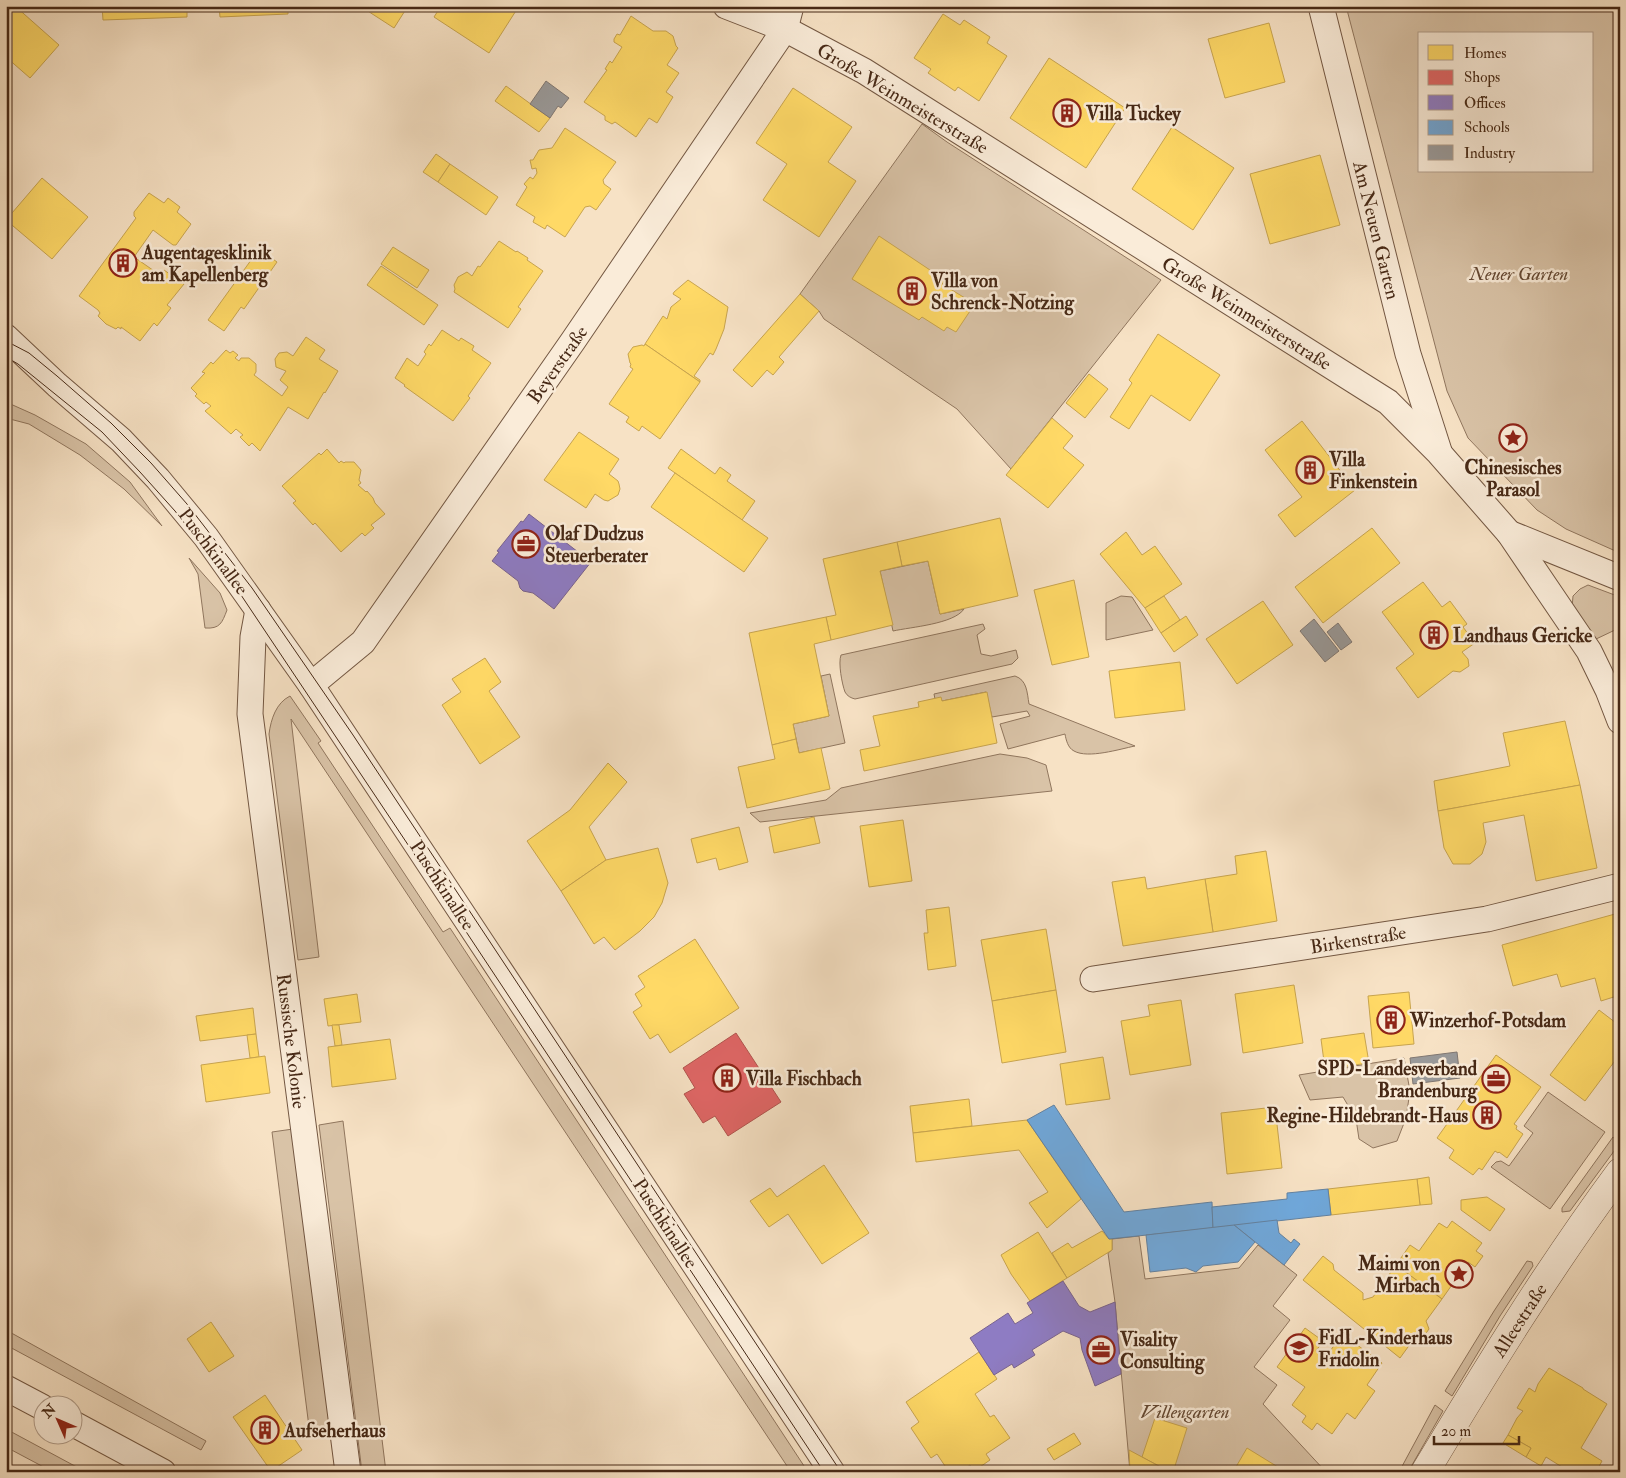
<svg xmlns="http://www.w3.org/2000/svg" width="1626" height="1478" viewBox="0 0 1626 1478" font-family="'IM FELL Double Pica',serif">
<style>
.green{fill:#d9c3a7;stroke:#90765e;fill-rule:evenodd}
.homes{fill:#ffd966;stroke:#c8a44e}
.shops{fill:#e06666;stroke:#b2544e}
.offices{fill:#8e7cc3;stroke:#79638f}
.schools{fill:#6fa8dc;stroke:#6382a1}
.industry{fill:#999;stroke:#807772}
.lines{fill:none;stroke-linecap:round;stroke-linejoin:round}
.minor-casing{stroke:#735742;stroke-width:27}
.tertiary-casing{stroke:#735742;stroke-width:29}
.minor{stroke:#faecd9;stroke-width:25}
.tertiary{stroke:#faecd9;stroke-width:28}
.tram{stroke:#472916;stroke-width:1}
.labels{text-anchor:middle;stroke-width:5;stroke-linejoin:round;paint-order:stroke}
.street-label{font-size:19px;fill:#472916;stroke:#faecd9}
.poi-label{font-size:19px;font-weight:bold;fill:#472916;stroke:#faecd9;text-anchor:start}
.park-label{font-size:19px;font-style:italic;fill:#644833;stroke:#faecd9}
</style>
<rect width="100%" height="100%" fill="#f7e2c5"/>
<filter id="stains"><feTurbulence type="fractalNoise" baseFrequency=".004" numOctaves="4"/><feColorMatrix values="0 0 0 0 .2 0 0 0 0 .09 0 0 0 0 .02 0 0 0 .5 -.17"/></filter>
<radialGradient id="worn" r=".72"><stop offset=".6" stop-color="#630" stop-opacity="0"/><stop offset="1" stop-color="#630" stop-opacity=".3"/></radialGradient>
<g class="green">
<path d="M1346,6h274v547l-54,-24 -29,-19 -69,-72 -21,-47zM1420,34h172v137h-172z"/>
<path d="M922,124l25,18 214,138 -150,189 -54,-60 -133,-90 -5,-8 -19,-17z"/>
<path d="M6,402l29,13 51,29 44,38 32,44 -38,-37 -44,-34 -51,-31 -23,-6z"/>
<path d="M189,558l31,35 7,17c-5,13 -7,19 -22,18l-7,-54z"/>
<path d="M928,561l12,53 24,-5c-10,15 -53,18 -71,22l-13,-60z"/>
<path d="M1588,585l32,12v39l-5,-6 -21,10 -22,-32 1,-12 7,-7z"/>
<path d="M1121,596l11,1 21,33 -47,10v-37z"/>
<path d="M983,624l2,5 -8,6 4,19 10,2 25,-6 2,8 -6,6 -157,35c-4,-1 -8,-3 -10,-7 -3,-8 -7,-29 -4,-37z"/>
<path d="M830,674l15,69 -46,10 -6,-29 36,-8 -8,-40z"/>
<path d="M1015,676c12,4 12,16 14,28l106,42c-15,3 -47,13 -61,5 -6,-3 -8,-11 -9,-17l-57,15 -8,-25 30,-8 -3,-5 -35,6 -6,-25 -44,9 -7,-2 -1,-5z"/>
<path d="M290,696l31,45 -3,2 125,189 7,-4 358,544h-17l-500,-753 28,238 -21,3 -29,-226c2,-15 7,-31 21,-38z"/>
<path d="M1000,754l27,4 19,7 6,26 -292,31 -10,-9 76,-13 15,-12z"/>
<path d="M1404,1058l6,33 -4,27 -9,23 -24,7 -14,-9 -3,-20 -13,-22 -33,3 -11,-25z"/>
<path d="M1548,1092l57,40 -55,77 -59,-42 5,-5 5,-1 8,5 24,-33 -9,-7z"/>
<path d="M343,1121l43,351h-24l-43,-347z"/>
<path d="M293,1129l39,293 -22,13 -38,-303z"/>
<path d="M1613,1137l7,6 -50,68 -8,1v-4z"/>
<path d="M1139,1236l6,43 94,-11 19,-23 39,30 -24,31 17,14 -36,47 23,18 -14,19 63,68h-196l-15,-170 -7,-49 4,-3v-11z"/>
<path d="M1527,1261l5,1 1,4 -33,50 -48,80 -7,-5 49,-80z"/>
<path d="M6,1330l200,111 -5,9 -195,-105z"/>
<path d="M1435,1405l8,6 -35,61h-9z"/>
<path d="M6,1430v-1l80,43h-33l-47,-25z"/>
</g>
<g class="homes">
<path d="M6,6h9l44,39 -29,33 -24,-21z"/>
<path d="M102,6h85v11l-84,3z"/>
<path d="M219,6h69v8l-68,3z"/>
<path d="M360,6h48l-14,22z"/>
<path d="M441,6h78l-30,47 -55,-36z"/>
<path d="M943,14l17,11 4,-5 26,17 -3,6 20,13 -28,45 -21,-14 -3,4 -27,-18 3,-4 -17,-11z"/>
<path d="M631,16l22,15h13l7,5 3,10 2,2 -11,17 12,8 -13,19 7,5 -16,26 -8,-5 -13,19 -21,-15 -3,2 -7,-4v-4l-21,-14 23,-32 -2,-1 5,-8 2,2 10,-16 -8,-5v-3l3,-5 3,1z"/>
<path d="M1269,23l16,59 -60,16 -17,-59z"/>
<path d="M1049,58l76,50 -39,60 -76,-50z"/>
<path d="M506,86l44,32 -11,14 -44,-31z"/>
<path d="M793,88l59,39 -24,35 28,19 -37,56 -56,-37 24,-36 -31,-21z"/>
<path d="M1172,127l62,41 -41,62 -61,-41z"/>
<path d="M565,128l51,34 -13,18 1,4 7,5 -15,21 -6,-4 -5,1 -20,30 -18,-12 -2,4 -12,-7 2,-5 -19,-12 11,-18 -3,-3 6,-7 3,2 4,-6 -1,-5 -4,1 -2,-9h3l6,-10 13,-2z"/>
<path d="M436,154l14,10 -12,18 -15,-10z"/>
<path d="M1320,155l20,70 -70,19 -20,-70z"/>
<path d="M450,164l48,33 -12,18 -48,-33z"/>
<path d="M42,178l46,39 -36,42 -46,-39z"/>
<path d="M149,193l15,10 4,-5 12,9 -3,5 14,12 -15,21h-3l-20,-15 -19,27 26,18 4,-5 20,14 -17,21 4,3 -14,18 -3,-3 -14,18 -19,-14v2l-3,-2 -2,2 -10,-5 -8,-8 2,-3 -2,-3 -19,-14 57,-78 -2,-2v-4z"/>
<path d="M879,236l66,44 -3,4 23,14 -3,4 10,6 -16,24 -9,-5 -3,4 -22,-14 -3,3 -67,-41z"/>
<path d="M499,241l17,11 1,-1 11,7 -1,2 16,11 -25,36 3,2 -13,19 -54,-36 1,-3 -1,-4 4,-8 9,-5 5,4 6,-10 2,1z"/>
<path d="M393,247l36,23 -12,18 -36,-24z"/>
<path d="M259,249l18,13 -33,47 -3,-2 -17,24 -16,-11z"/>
<path d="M381,266l57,39 -14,20 -57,-40z"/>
<path d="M688,280l40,27 -4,22 -8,20 -3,6 -3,-2 -16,23 6,4v2l-55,-38 18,-28 4,3 4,-12 10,-8 -8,-5 1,-2z"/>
<path d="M800,294l19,17 -40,46 5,5 -11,13 -6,-5 -15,17 -19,-17z"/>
<path d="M442,330l17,11 2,-3 13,8 -2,4 19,13 -23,33 2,2 -17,23 -49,-35 1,-1 -10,-7 12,-20 11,8 8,-12 -2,-2 5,-8 2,2z"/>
<path d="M1158,334l62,41 -30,46 -39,-26 -22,34 -19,-12 22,-34 -3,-3z"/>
<path d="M306,337l19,13 -6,9 19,12 -13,22 -1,-1 -16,27 -20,-12 -28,44 -8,-8 -3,3 -9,-9 3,-2 -7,-6 -5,5 -26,-23 6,-5 -5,-4 -2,2 -9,-8 2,-2 -6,-6 14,-15 -3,-1 9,-10 2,2 13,-14 4,3 3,-2 5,4 -3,3 4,3 2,-3h8l7,6v8l-2,3 28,21 6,-9 -8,-7 6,-9 -10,-4 -1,-8 4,-6 8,-1 6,4z"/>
<path d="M645,344l55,38 -40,57 -18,-13 -3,5 -13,-9 3,-5 -20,-13 24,-35 -3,-2 1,-3 -1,-1 -2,-9 5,-7 9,-2 2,1z"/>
<path d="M1089,374l19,15 -23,29 -19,-15z"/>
<path d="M1052,418l21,18 -10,12 21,17 -36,43 -42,-33z"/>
<path d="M1302,421l53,69 -60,47 -17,-22 24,-18 -37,-47z"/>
<path d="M579,432l40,27 -10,15 9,7 1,3 1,5 -2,6 -10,6 -4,-1 -9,-6 -9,14 -42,-28z"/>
<path d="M327,449l12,14 2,-2 3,2 1,-1h9l7,8 -2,10 2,3 -3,2 8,7 1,-1 6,7 2,5 10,11 -14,11 3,3 -9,8 -3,-3 -21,19 -26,-29 -2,2 -20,-22 3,-2 -14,-15 37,-33 2,2z"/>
<path d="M681,449l34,25 5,-7 11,8 -4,6 28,20 -13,19 -74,-52z"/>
<path d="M675,473l93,65 -24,34 -93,-65z"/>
<path d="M1000,518l18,78 -78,18 -12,-53 -26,5 -5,-24z"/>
<path d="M1372,528l28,35 -77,60 -28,-36z"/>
<path d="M1126,532l16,23 13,-9 27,38 -37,24 -45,-54z"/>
<path d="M897,542l5,24 -22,5 13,54 -62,15 -5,-23 10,-2 -13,-56z"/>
<path d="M1074,580l15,77 -37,8 -18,-75z"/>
<path d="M1423,582l19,25 8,-6 17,23 -4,3 12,16 -13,9 6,7 1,7 -9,6 -7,-1 -35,27 -22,-30 18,-14 -32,-42z"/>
<path d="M1164,596l16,24 -19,13 -16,-25z"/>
<path d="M1263,601l30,44 -56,39 -31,-45z"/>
<path d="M1186,616l12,19 -24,17 -13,-19z"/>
<path d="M826,617l5,23 -17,4 15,72 -36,8 3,15 -24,6 -23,-112z"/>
<path d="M485,658l16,24 -12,9 31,46 -40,27 -38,-59 19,-13 -9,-13z"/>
<path d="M1180,662l5,48 -70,8 -6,-47z"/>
<path d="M987,692l10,51 -133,28 -4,-21 20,-4 -7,-30 46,-9 -1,-5 23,-5 1,4z"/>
<path d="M1565,721l15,64 -142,26 -4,-30 76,-15 -7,-33z"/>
<path d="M796,739l3,14 22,-5 9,41 -83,19 -9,-41 37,-8 -3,-14z"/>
<path d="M608,763l19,19 -38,45 17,33 -45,31 -34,-50 43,-31z"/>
<path d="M1580,785l17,83 -61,13 -12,-66 -41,8 3,19 -4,12 -12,10h-17l-9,-16 -6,-37z"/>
<path d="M814,817l6,26 -46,10 -5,-26z"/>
<path d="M903,820l9,61 -43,6 -9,-61z"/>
<path d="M739,827l9,35 -29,8 -3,-12 -19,5 -6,-24z"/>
<path d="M658,848l10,35 -6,20 -8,14 -14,14 -25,19 -11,-13 -10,7 -33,-53 45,-31z"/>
<path d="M1266,851l11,70 -64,11 -8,-53 32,-5 -2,-18z"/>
<path d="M1145,877l2,12 58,-10 8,53 -90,14 -11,-64z"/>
<path d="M949,907l7,59 -28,4 -4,-37h4l-2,-23z"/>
<path d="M1615,914l5,17v64l-19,6 -6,-23 -34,9 -4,-13 -44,12 -11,-41z"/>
<path d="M1046,929l10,61 -64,11 -11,-61z"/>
<path d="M695,939l44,69 -69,45 -12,-19 -8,5 -17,-27 9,-6 -7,-12 10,-7 -7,-11z"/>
<path d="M1294,985l9,58 -60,10 -8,-59z"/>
<path d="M1056,990l10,62 -64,11 -10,-62z"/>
<path d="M1409,992l5,52 -41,4 -5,-52z"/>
<path d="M357,994l4,28 -33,4 -4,-27z"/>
<path d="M1181,1000l10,65 -61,10 -9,-54 29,-5 -2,-11z"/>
<path d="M253,1008l3,26 -56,7 -4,-25z"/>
<path d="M1599,1010l21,16v28l-35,47 -35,-26z"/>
<path d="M332,1025h7l3,20 -7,1z"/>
<path d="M1364,1033l5,30 -44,6 -4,-30z"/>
<path d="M256,1034l3,23 -9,1 -3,-23z"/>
<path d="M390,1039l6,40 -64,8 -4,-40z"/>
<path d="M1496,1055l45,32 -27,37 3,2 -1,3 7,5 -16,24 -8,-6 -1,1 -3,-2 -13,19 -3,-2 -6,7 -24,-17 5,-8 -17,-12z"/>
<path d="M265,1056l5,37 -64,9 -5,-37z"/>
<path d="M1103,1057l7,42 -44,6 -6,-41z"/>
<path d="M969,1099l3,27 -59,7 -3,-27z"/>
<path d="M1275,1107l7,61 -55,6 -6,-61z"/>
<path d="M1027,1120l54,79 -34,29 -18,-25 19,-11 -29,-42 -103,12 -3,-29z"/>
<path d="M824,1165l45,68 -47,31 -34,-50 -19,13 -19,-26 20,-13 7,9z"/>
<path d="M1429,1177l3,27 -12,1 -3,-26z"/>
<path d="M1417,1179l3,26 -89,10 -3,-26z"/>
<path d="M1487,1197l18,12 -15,22 -29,-21v-10z"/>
<path d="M1452,1221l30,22 -6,8 7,5 -8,11 -7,-5 -26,37 -46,-34 14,-20 9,6 20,-28 8,5z"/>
<path d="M1102,1231l7,8h3v11l-45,28 -15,-25 16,-10 4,5z"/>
<path d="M1038,1232l29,46 -37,23 -19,-27 -10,-19z"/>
<path d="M1323,1256l10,8 1,6 29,23v7l10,-3 23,-32 46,34 -16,22 3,8 -5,7h-8l-16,22 -97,-78z"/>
<path d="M211,1322l23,34 -25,16 -22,-33z"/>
<path d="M1305,1328l18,13 -7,10 10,6 16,-23 40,29 -15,22 8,6 -20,28 -8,-6 -15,21 -15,-11 -5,7 -10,-8 4,-6 -14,-11 13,-18 -28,-20z"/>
<path d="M979,1352l18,27 -22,15 15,23 4,-2 16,23 -24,16 4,6 -16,11 -4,-6 -10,7h-11l-12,-18 -6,4 -20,-30 8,-6 -13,-20z"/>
<path d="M1549,1368l34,20v1l24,15 -26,44 21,13 -6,11h-26l-24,-15 -5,9 -15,-9 5,-9 -23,-13 9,-17 6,-7 -6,-3 12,-20 6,4 3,-8z"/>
<path d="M265,1395l37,55 -31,21 -38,-54z"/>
<path d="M1155,1418l32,10 -13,41 -5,-1 -1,3 -26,-14z"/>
<path d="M1074,1433l7,11 -27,16 -7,-11z"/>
<path d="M1508,1435l23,13 -5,9 -23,-14z"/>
<path d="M1247,1448l39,24h-53z"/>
<path d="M1129,1450l13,7 28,15h-40z"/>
<path d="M1226,1466l8,5 -1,1h-10z"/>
</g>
<path class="shops" d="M736,1033l45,69 -53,34 -13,-20 -12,7 -19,-29 11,-6 -12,-20z"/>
<g class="offices">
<path d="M529,514l62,48 -37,47 -21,-16 -10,-2 -3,-3 -2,-7 -26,-20 7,-9 -2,-1 24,-30 2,1z"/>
<path d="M1063,1281l16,25 11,6 25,-10 6,72 -26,12 -13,-36 -2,-12 -17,-7 -31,19 3,5 -21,13 -2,-4 -18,11 -24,-37 38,-25 7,11 18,-11 -6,-10z"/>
</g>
<g class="schools">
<path d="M1054,1105l70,107 88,-10 1,26 -104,11 -82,-119z"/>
<path d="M1328,1189l3,26 -118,13 -1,-21 75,-8v-6z"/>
<path d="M1277,1220l2,13 12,10 3,-4 6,5 -16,21 -50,-40z"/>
<path d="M1234,1225l21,17 -17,20 -35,4 -7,6 -10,-4 -36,4 -4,-37z"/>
</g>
<g class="industry">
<path d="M546,81l23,17 -8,10 -3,-2 -8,12 -20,-14z"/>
<path d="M1314,619l25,32 -14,11 -25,-31z"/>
<path d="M1338,623l14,19 -11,8 -14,-18z"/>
<path d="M1457,1052l3,26 -47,6 -3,-26z"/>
</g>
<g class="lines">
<g class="minor-casing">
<g id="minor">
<path d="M726,6l59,23 79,42 524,331 51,51 70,80 80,118 19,39 12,31"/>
<path d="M1321,6l87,348 31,97"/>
<path d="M6,337l51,48 64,55 37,39 48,58 105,148 521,787"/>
<path d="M1509,533l111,45"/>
<path d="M258,610l-5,27 -3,77 98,758"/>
<path d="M311,685l52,-43 210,-301 212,-312 6,-23"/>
<path d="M1093,979l394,-60 133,-33"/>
<path d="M6,1388l36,19"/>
<path d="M72,1423l91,49"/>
</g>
</g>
<g class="tertiary-casing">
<path id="tertiary" d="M1425,1472c61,-102 124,-204 195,-300"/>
</g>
<use href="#minor" class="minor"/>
<use href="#tertiary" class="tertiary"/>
<g class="tram">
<path d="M6,341l23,12 28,23 54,47 40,40 36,41 65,84 101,147 488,737"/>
<path d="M6,357l12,7 84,68 38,40 35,39 66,84 216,323 367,554"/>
</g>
</g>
<defs>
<g id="building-ring" transform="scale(1.4375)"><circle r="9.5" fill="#faecd9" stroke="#8f2418" stroke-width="1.5"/><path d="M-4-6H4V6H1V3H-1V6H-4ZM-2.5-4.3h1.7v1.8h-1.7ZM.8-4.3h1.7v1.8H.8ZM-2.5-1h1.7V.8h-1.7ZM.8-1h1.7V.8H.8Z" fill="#8f2418"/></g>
<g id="sight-ring" transform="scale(1.4375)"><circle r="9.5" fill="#faecd9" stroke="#8f2418" stroke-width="1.5"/><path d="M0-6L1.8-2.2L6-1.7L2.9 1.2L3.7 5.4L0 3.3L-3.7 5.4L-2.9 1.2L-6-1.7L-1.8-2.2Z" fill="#8f2418"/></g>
<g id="office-ring" transform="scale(1.4375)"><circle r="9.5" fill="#faecd9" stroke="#8f2418" stroke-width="1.5"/><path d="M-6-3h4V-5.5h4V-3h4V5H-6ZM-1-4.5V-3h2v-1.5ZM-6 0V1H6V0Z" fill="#8f2418"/></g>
<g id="school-ring" transform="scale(1.4375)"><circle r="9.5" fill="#faecd9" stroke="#8f2418" stroke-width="1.5"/><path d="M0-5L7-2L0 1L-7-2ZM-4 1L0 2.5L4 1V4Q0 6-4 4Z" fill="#8f2418"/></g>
</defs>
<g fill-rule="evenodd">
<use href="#building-ring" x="1067" y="113"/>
<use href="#building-ring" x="123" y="263"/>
<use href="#building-ring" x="912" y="291"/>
<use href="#sight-ring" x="1513" y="438"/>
<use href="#building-ring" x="1310" y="470"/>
<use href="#office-ring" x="526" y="544"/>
<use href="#building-ring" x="1434" y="635"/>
<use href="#building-ring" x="1391" y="1020"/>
<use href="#building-ring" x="727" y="1078"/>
<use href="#office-ring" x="1496" y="1079"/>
<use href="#building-ring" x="1487" y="1115"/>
<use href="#sight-ring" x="1459" y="1274"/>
<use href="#school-ring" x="1299" y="1348"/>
<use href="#office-ring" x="1101" y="1350"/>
<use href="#building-ring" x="265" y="1430"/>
</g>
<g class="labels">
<g class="street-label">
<text transform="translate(903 98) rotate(31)" y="7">Große Weinmeisterstraße</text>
<text transform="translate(1377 230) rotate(76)" y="7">Am Neuen Garten</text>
<text transform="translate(1247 313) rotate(32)" y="7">Große Weinmeisterstraße</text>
<text transform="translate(557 364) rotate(-55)" y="7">Beyerstraße</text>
<text transform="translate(214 551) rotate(53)" y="7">Puschkinallee</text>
<text transform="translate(443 885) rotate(57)" y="7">Puschkinallee</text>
<text transform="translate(1358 939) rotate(-9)" y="7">Birkenstraße</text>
<text transform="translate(292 1041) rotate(83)" y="7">Russische Kolonie</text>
<text transform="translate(666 1223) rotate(57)" y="7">Puschkinallee</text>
<text transform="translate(1519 1320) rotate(-57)" y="7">Alleestraße</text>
</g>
<g class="poi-label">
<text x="1086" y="120">Villa Tuckey</text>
<text x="142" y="259">Augentagesklinik<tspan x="142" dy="22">am Kapellenberg</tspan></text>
<text x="931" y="287">Villa von<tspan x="931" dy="22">Schrenck-Notzing</tspan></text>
<text x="1329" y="466">Villa<tspan x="1329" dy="22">Finkenstein</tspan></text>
<text x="1513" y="474" text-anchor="middle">Chinesisches<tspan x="1513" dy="22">Parasol</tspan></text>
<text x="545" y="540">Olaf Dudzus<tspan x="545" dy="22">Steuerberater</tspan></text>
<text x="1453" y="642">Landhaus Gericke</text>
<text x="1410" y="1027">Winzerhof-Potsdam</text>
<text x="1477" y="1075" text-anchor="end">SPD-Landesverband<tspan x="1477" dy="22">Brandenburg</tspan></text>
<text x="746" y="1085">Villa Fischbach</text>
<text x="1468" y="1122" text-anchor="end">Regine-Hildebrandt-Haus</text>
<text x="1440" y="1270" text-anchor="end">Maimi von<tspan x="1440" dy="22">Mirbach</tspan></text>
<text x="1318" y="1344">FidL-Kinderhaus<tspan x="1318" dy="22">Fridolin</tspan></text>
<text x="1120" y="1346">Visality<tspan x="1120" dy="22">Consulting</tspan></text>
<text x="284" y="1437">Aufseherhaus</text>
</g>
<g class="park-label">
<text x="1519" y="280">Neuer Garten</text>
<text x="1185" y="1418">Villengarten</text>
</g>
</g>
<rect width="1626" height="1478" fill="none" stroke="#f7e2c5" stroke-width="25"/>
<rect x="8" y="8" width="1611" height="1463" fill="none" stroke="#472916" stroke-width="2.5"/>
<rect x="12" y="12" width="1601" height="1453" fill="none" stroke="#472916"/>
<rect x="1418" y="32" width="175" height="140" fill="#faecd9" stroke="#b29e8b"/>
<rect x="1428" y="45" width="25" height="15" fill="#ffd966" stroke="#b29e8b"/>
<text x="1464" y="58" font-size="15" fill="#472916">Homes</text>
<rect x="1428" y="70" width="25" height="15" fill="#e06666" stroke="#b29e8b"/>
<text x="1464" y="82" font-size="15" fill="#472916">Shops</text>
<rect x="1428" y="95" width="25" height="15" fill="#8e7cc3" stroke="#b29e8b"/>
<text x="1464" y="108" font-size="15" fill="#472916">Offices</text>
<rect x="1428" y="120" width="25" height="15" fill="#6fa8dc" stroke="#b29e8b"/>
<text x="1464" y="132" font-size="15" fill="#472916">Schools</text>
<rect x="1428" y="145" width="25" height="15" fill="#999999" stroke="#b29e8b"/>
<text x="1464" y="158" font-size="15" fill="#472916">Industry</text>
<g transform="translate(58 1420) rotate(315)"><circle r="24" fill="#faecd9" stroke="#b29e8b"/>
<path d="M0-4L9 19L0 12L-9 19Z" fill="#8f2418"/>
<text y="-8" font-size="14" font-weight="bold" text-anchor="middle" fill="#472916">N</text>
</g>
<path d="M1434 1436v8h85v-8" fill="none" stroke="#472916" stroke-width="2.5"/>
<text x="1441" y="1436" font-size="15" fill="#472916" stroke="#faecd9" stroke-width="4" paint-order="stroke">20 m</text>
<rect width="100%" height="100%" filter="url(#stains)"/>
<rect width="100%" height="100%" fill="url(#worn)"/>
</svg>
